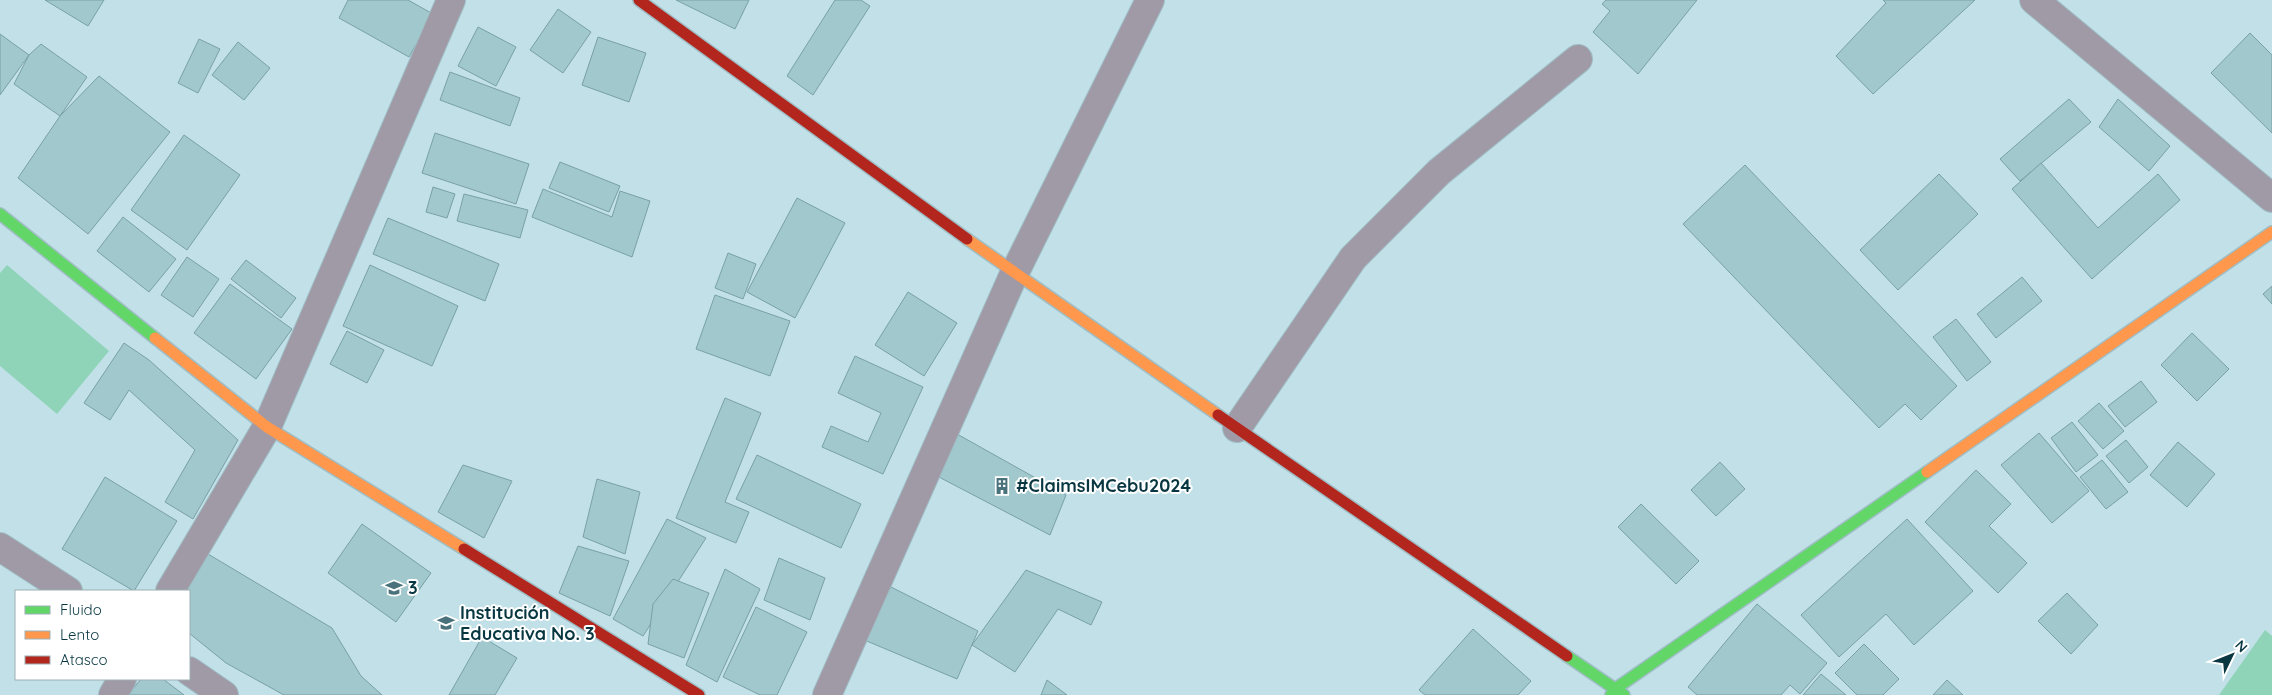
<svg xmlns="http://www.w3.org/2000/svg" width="2272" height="695" viewBox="0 0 2272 695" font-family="Quicksand,sans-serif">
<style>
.green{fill:#8fd4b9}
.building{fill:#a1c8cc;stroke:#79a1a5}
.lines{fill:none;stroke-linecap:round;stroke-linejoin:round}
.street-casing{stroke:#9fbdc4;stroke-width:30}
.fast-casing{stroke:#9fbdc4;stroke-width:14}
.slow-casing{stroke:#9fbdc4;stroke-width:14}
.jam-casing{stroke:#9fbdc4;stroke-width:14}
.street{stroke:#a09aa7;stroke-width:28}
.fast{stroke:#63d668;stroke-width:11}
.slow{stroke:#ff974d;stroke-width:11}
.jam{stroke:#b3261e;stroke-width:11}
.labels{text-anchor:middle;stroke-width:4;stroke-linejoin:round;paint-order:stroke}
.poi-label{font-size:18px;font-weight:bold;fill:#083742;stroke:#fff;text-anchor:start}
</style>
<rect width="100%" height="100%" fill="#c1e0e8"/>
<g class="green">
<path d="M7,265l102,86 -52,63 -57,-48v-93z"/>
<path d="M2265,630l7,6v59h-53z"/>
</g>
<g class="building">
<path d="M45,0h59l-16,26z"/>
<path d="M348,0h60l25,14 -24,43 -70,-39z"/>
<path d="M676,0h73l-14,29z"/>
<path d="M835,0h26l9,6 -57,89 -26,-19z"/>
<path d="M1606,0h91l-59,74 -45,-42 17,-21 -8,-7z"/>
<path d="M1883,0h92l-102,94 -37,-38 50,-53z"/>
<path d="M558,9l33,23 -28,41 -33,-23z"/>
<path d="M478,27l38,20 -20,39 -38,-20z"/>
<path d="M2250,33l22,22v78l-61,-60z"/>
<path d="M0,34l29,21 -29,40z"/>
<path d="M598,37l48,16 -17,49 -47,-17z"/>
<path d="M199,39l21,10 -22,44 -20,-10z"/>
<path d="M238,42l32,26 -26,32 -32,-25z"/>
<path d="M41,44l46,33 -27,39 -46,-32 15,-29z"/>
<path d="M450,72l70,26 -10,28 -70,-26z"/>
<path d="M99,76l71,56 -82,102 -70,-56 42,-62z"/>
<path d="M2069,99l22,23 -71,59 -20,-22z"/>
<path d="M2118,99l52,47 -21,25 -50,-44z"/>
<path d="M435,133l94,31 -13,40 -94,-31z"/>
<path d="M184,135l56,40 -53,75 -56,-40z"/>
<path d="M560,162l60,24 -11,26 -60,-24z"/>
<path d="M2041,163l57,65 60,-54 22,26 -88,79 -80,-90z"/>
<path d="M1745,165l212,221 -36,34 -16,-16 -26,24 -196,-204z"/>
<path d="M1939,174l39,40 -80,76 -38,-40z"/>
<path d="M433,187l22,7 -8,24 -21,-6z"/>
<path d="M543,189l69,28 8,-26 30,10 -18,56 -100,-40z"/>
<path d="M464,194l64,16 -8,28 -63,-17z"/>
<path d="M797,198l48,25 -50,95 -48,-26z"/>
<path d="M123,217l53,42 -27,33 -52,-41z"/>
<path d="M388,218l111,46 -14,37 -112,-47z"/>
<path d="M728,253l28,11 -13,35 -28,-11z"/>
<path d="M187,257l32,22 -26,38 -32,-22z"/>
<path d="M246,260l50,38 -15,20 -50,-39z"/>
<path d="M370,265l88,41 -26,60 -89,-40z"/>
<path d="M2022,277l20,24 -46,37 -19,-24z"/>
<path d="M230,284l62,45 -36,50 -62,-46z"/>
<path d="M2272,286v18l-9,-10z"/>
<path d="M908,292l49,31 -33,53 -49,-31z"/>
<path d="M715,295l75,26 -20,55 -74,-27z"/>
<path d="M1956,319l35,43 -24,19 -34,-44z"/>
<path d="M347,331l37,19 -17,33 -37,-19z"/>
<path d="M2192,333l37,36 -32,32 -36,-36z"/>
<path d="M124,343l25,17 89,80 -45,79 -28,-17 30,-52 -66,-60 -19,30 -26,-17z"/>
<path d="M855,356l68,31 -40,87 -61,-27 9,-21 37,16 13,-29 -43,-20z"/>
<path d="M2141,381l16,21 -32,25 -17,-21z"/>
<path d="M725,398l36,15 -36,89 24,10 -13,31 -60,-25z"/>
<path d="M2099,403l25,28 -21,18 -25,-28z"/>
<path d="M2072,422l26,33 -22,17 -25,-34z"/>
<path d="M2039,433l50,58 -37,32 -51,-58z"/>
<path d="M957,434l109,61 -16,40 -113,-59z"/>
<path d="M2126,440l22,27 -19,16 -23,-27z"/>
<path d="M2178,442l37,32 -28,33 -37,-32z"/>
<path d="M757,455l104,49 -20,44 -105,-49z"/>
<path d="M2102,460l26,32 -22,17 -26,-32z"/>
<path d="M1720,462l25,27 -29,27 -25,-26z"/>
<path d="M463,465l49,16 -28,57 -46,-26z"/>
<path d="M1976,470l35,34 -22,22 38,37 -29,30 -73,-71z"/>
<path d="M105,477l72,44 -43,70 -72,-42z"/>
<path d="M597,479l43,13 -15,62 -42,-17z"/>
<path d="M1641,504l58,57 -23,23 -58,-57z"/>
<path d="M667,519l39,19 -63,98 -30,-17z"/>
<path d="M1907,519l66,72 -59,54 -28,-31 -47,43 -38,-42z"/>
<path d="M362,524l69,49 -35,49 -68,-49z"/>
<path d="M578,546l51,15 -19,55 -51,-23z"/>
<path d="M203,551l129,77 29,48 21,19h-98l-58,-32 -37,-30v-42h-16z"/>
<path d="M779,558l46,20 -15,42 -46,-20z"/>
<path d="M725,569l35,20 -43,93 -31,-17z"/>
<path d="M1026,570l76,32 -11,23 -33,-16 -43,63 -43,-27z"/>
<path d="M673,579l36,14 -25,65 -36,-14 5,-40z"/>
<path d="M891,587l87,44 -21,48 -95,-40z"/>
<path d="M2067,593l31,32 -27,29 -33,-33z"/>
<path d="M1757,604l70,59 -27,31 -10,-9 -9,10h-84l-9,-8z"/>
<path d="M756,607l51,25 -30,63h-17l-37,-18z"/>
<path d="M1473,629l58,52 -13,14h-93l-6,-5z"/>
<path d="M482,637l35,21 -22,37h-46z"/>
<path d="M1864,644l35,35 -16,16h-26l-22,-22z"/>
<path d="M1821,674l25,21h-43z"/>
<path d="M141,679h22l21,16h-56z"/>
<path d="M1047,680l20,15h-26z"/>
<path d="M1947,680l16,15h-30z"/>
</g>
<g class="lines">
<g class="street-casing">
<g id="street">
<path d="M2034,0l238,198"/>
<path d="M1237,428l116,-170 86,-86 139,-113"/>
<path d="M0,547l68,44"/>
<path d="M170,591l97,-164 184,-427"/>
<path d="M189,671l35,24"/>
<path d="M113,695l9,-16"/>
<path d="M827,695l187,-421 136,-274"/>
</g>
</g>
<g class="fast-casing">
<g id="fast">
<path d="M0,214l155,124"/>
<path d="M1567,656l57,39"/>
<path d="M1611,695l4,-6 312,-217"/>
</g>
</g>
<g class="slow-casing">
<g id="slow">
<path d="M967,239l251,176"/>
<path d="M155,338l112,89 197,122"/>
<path d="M1927,472l345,-240"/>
</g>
</g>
<g class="jam-casing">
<g id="jam">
<path d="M639,0l328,239"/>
<path d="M1218,415l349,241"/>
<path d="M464,549l235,146"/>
</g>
</g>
<use href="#street" class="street"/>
<use href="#fast" class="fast"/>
<use href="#slow" class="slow"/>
<use href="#jam" class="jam"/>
</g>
<defs>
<g id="building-bare" transform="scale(1.35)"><path d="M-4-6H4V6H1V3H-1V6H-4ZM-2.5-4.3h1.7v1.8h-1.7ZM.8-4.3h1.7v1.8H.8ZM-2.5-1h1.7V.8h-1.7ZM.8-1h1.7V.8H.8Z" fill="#49727c" stroke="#fff" stroke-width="2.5" paint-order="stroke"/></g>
<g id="school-bare" transform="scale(1.35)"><path d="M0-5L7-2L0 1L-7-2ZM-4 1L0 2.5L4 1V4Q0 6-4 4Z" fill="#49727c" stroke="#fff" stroke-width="2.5" paint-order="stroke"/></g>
</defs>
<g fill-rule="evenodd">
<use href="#building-bare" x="1002" y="486"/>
<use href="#school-bare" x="394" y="588"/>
<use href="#school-bare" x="446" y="623"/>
</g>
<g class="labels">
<g class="poi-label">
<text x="1016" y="492">#ClaimsIMCebu2024</text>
<text x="408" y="594">3</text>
<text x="460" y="619">Institución<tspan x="460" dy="21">Educativa No. 3</tspan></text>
</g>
</g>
<rect x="15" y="590" width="175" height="90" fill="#ffffff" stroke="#9cafb3"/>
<rect x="25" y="606" width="25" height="8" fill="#63d668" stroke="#9cafb3"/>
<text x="60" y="615" font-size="15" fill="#083742">Fluido</text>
<rect x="25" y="631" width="25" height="8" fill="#ff974d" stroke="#9cafb3"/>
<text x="60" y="640" font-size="15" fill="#083742">Lento</text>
<rect x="25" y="656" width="25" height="8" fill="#b3261e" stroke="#9cafb3"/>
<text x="60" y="665" font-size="15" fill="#083742">Atasco</text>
<g transform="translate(2232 655) rotate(47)" stroke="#ffffff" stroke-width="4" paint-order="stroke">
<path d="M0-4L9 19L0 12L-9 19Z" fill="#083742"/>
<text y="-8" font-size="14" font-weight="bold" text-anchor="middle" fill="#083742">N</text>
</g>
</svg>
